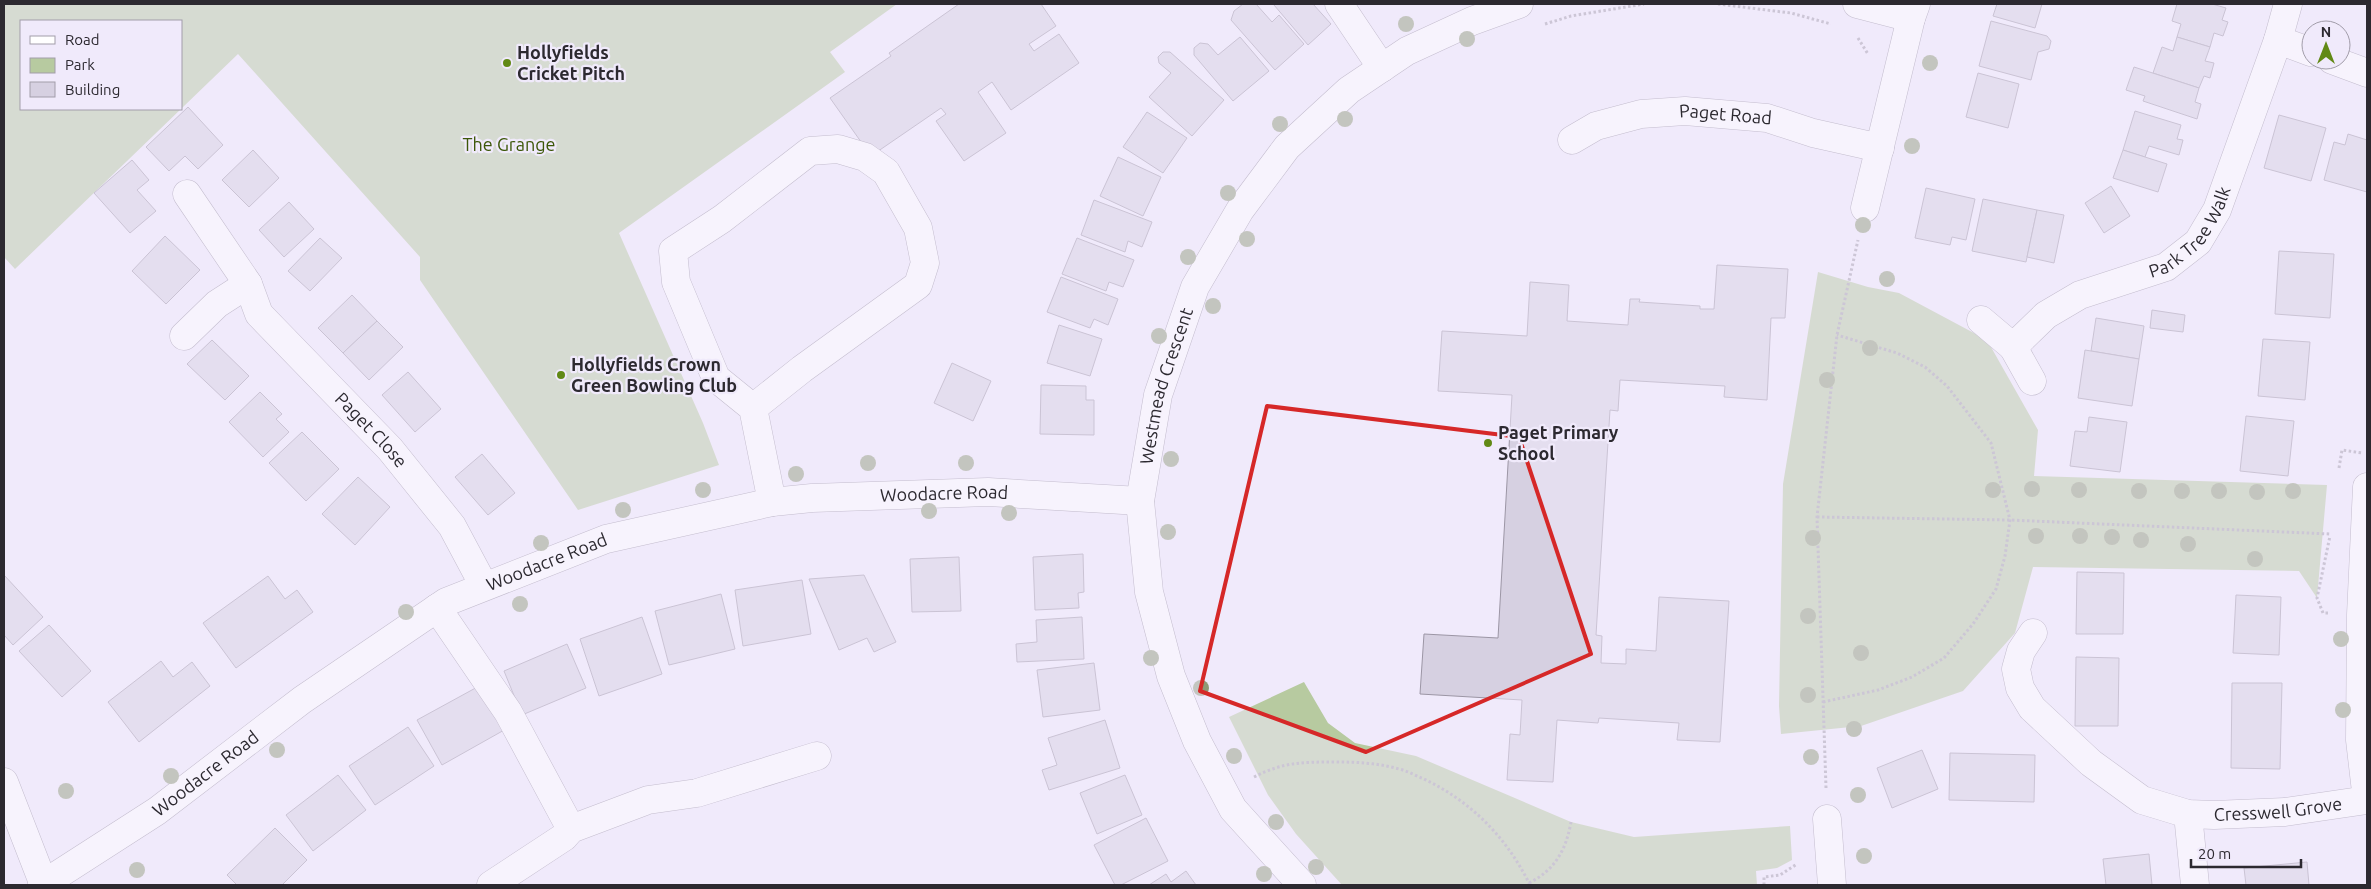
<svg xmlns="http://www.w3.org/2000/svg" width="2371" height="889" viewBox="0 0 2371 889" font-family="Ubuntu,sans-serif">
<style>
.green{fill:#b7caa0;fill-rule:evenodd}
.building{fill:#d6d0e1;stroke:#9c96a5}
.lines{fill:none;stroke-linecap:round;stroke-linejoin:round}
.minor-casing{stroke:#8e8998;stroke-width:29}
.path{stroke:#a09ba8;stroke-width:3;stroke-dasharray:2.5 2.5;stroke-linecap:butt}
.minor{stroke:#fff;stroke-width:28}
.tree{fill:#8d9975}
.marked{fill:none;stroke:#d62828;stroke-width:4;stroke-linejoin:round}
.poi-dot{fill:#618915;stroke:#f0eafb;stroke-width:2}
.labels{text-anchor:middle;stroke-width:4.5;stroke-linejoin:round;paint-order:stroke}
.poi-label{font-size:18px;font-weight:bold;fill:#2c2930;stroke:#f0eafb;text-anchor:start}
.street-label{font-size:18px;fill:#2c2930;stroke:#f0eafb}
.park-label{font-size:18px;fill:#3c5708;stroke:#f0eafb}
</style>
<rect width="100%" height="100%" fill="#f0eafb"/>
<g class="green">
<path d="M4,4h893l-67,48 15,20 -226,161 84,190 16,42 -141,45 -158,-230v-23l-182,-203 -223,215 -11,-12zM21,21h160v88h-160z"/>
<path d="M1818,272l50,15 31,6 88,47 51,90 -4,46 293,9 -10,113 -18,-27 -266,-4 -18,66 -52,58 -102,35 -80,8 -2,-28 4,-222z"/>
<path d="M1304,682l24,41 27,20 61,13 155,66 63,15 156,-11 2,34 -15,8 -21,3 1,14h-415l-46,-51 -28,-39 -39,-78z"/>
</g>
<g class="building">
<path d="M959,4h82l15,22 -27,18 5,7 25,-17 20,29 -68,47 -19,-28 -14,10 28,41 -42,28 -28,-40 10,-7 -5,-6 -70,48 -41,-58 61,-42 -2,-3z"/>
<path d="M1243,4h13l16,18 7,-7 25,29 -29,26 -44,-50 3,-9z"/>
<path d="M1275,4h38l18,20 -23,21 -34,-40z"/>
<path d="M1997,4h45l-7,24 -42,-12z"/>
<path d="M2177,4h35l14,4 -4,12 6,2 -5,14 -9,-3 -4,14 -33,-10 4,-13 -9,-3z"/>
<path d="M1991,21l56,15 4,5 -2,8 -11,3 -7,28 -52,-14z"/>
<path d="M1240,37l29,34 -36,30 -39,-46v-7l6,-5 8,1 10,11z"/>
<path d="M2177,37l33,10 -5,14 9,2 -4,15 -6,-2 -5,12 -46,-15 9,-26 11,4z"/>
<path d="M1163,52h7l54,48 -32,36 -43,-39 22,-24 -12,-10 -1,-6z"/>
<path d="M2134,67l65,21 -4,14 6,2 -4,15 -54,-18 2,-5 -19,-6z"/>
<path d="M1978,73l41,11 -11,44 -42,-11z"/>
<path d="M188,107l35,38 -25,24 -13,-13 -16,15 -23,-24z"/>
<path d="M2135,111l46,14 -4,14 6,1 -4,15 -30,-9 -4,11 -22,-7z"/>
<path d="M1147,112l40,26 -24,35 -40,-26z"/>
<path d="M2279,115l47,13 -15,53 -47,-13z"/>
<path d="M2348,134l19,6v52l-43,-12 10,-38 11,3z"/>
<path d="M253,150l26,28 -30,29 -27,-27z"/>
<path d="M2123,150l44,14 -9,28 -45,-14z"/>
<path d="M1118,157l43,20 -18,39 -43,-20z"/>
<path d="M132,160l17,20 -12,10 19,21 -26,22 -36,-40z"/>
<path d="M2111,186l19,30 -26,17 -19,-30z"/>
<path d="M1926,188l49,11 -9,41 -14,-3 -2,8 -35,-7z"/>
<path d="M1983,199l54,11 -11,52 -54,-11z"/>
<path d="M1094,200l58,22 -10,25 -14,-6 -3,11 -44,-17z"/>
<path d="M289,202l25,27 -30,28 -25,-27z"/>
<path d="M2037,210l27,5 -10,48 -27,-6z"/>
<path d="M165,236l35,34 -34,34 -34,-33z"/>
<path d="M320,238l22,20 -32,33 -22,-20z"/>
<path d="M1077,238l57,22 -11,27 -14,-5 -3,9 -44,-17z"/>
<path d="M2279,251l55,3 -4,64 -55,-4z"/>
<path d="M1717,265l71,4 -3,49h-14l-4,82 -43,-3 1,-11 -105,-6 -2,31 -8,-1 -14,225 6,1 -1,27 25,1v-15l30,2 3,-54 70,4 -9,141 -43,-2 2,-17 -80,-5 -1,5 -41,-3 -4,62 -46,-2 3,-46 10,1 2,-35 -102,-6 4,-60 74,4 14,-243 -74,-4 4,-60 85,5 3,-54 39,3 -2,36 61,4 2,-26h10l-1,3 61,4v3h14z"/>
<path d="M1061,277l57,22 -10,26 -14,-6 -4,9 -43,-16z"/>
<path d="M352,295l25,26 -34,32 -25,-25z"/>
<path d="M2152,310l33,5 -2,17 -33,-4z"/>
<path d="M2096,318l48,8 -5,33 -48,-8z"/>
<path d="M377,321l26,26 -34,33 -26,-27z"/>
<path d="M1059,325l43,14 -12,37 -43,-13z"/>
<path d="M2263,339l47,3 -5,58 -47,-4z"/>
<path d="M212,340l37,36 -24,24 -38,-36z"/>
<path d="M2085,350l54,9 -7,47 -54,-8z"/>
<path d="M952,363l39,18 -18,40 -39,-18z"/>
<path d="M408,372l33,37 -26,23 -33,-37z"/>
<path d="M1041,385l45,1v14h8v35l-54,-1z"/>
<path d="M260,392l22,22 -6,5 13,13 -26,25 -34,-35z"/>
<path d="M2246,416l48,5 -6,55 -48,-5z"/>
<path d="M2089,417l38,5 -7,50 -50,-6 5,-35 12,1z"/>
<path d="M302,432l37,37 -33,32 -37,-38z"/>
<path d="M482,454l33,39 -27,22 -33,-38z"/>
<path d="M358,477l32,30 -35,38 -33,-31z"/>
<path d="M1083,554l1,38 -6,1 1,15 -44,2 -2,-53z"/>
<path d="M959,557l2,54 -49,1 -2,-53z"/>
<path d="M2077,572l47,1 -1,61h-47z"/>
<path d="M4,575l39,42 -30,28 -9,-10z"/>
<path d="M864,575l32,67 -22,10 -7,-14 -28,12 -30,-71z"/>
<path d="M268,576l17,23 12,-9 16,22 -77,56 -33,-45z"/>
<path d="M802,580l9,54 -68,12 -8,-56z"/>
<path d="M721,594l14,55 -66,16 -14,-54z"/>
<path d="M2236,595l45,2 -2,58 -46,-2z"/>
<path d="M642,617l20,57 -63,22 -19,-57z"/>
<path d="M1082,617l2,42 -67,3 -1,-18 21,-2 -1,-22z"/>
<path d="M49,625l42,46 -29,26 -43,-46z"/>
<path d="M567,644l19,44 -64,27 -18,-44z"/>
<path d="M2076,657l43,1 -1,68h-43z"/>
<path d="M161,661l12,16 19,-15 18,24 -71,56 -31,-40z"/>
<path d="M1094,663l6,47 -57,7 -6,-47z"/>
<path d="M2232,683h50l-2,86 -49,-1z"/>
<path d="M481,685l25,44 -64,36 -25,-45z"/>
<path d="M1105,720l15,48 -71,22 -7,-20 15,-5 -9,-27z"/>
<path d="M408,727l26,39 -59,39 -26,-39z"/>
<path d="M1922,750l16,39 -46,19 -15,-40z"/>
<path d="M1950,753l85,2 -1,47 -85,-2z"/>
<path d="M338,775l28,35 -53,41 -27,-36z"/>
<path d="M1125,775l17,40 -45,19 -17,-41z"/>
<path d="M1146,818l22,43 -47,24h-6l-21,-40z"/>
<path d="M275,828l32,32 -25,25h-45l-10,-10z"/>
<path d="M2149,854l3,31h-46l-3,-26z"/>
<path d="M2307,862l2,23h-63l-2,-17z"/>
<path d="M1186,871l10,14h-47l17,-11 5,8z"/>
</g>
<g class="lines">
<g class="minor-casing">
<g id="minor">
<path d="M1339,4l43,64"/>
<path d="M1857,4l54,14"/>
<path d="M2278,40l10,-36"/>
<path d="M2332,60l35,13"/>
<path id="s1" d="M1572,140l24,-14 45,-12 44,-3 82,7 46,15 67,15"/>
<path id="s2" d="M187,194l61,90 11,30 131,135 62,77 32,60"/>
<path d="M1865,208l46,-190 5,-14"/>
<path id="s3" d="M1981,320l32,27 33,-32 34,-20 86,-28 32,-25 19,-32 61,-170 33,12"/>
<path d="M184,336l33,-32 31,-20"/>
<path d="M2013,347l19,34"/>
<path d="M753,408l49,-39 116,-84 7,-22 -7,-35 -32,-56 -21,-15 -27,-8 -28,2 -88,68 -49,32 3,31 40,96 37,30 19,94"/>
<path d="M2367,487l-6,128 -1,125 7,60"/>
<path d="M437,608l71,104 63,117"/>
<path id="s4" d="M2033,633l-12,18 -5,18 4,19 12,20 59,55 51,37 46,14 26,1 71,-3 82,-12"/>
<path d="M4,782l40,103"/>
<path d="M2188,814l7,71"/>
<path d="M1827,819l5,66"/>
<path id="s5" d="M42,885l115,-74 145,-111 144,-98 160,-63 166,-37 40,-4 176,-6 152,9"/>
<path d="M491,885l73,-48 7,-8 77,-29 49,-7 120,-37"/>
<path id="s6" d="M1302,885l-69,-76 -36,-68 -26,-65 -22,-84 -9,-91 18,-106 37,-108 45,-77 47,-63 62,-57 58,-39 65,-30 47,-17"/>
</g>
</g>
<g class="path">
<path d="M1718,4l73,9 40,11"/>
<path d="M1545,24l26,-8 73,-12"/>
<path d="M1858,38l10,16"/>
<path d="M2339,468l3,-18 20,3"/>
<path d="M1817,517l193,3 320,14"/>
<path d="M2328,613h-5l-6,-15 13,-62"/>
<path d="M1823,702l55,-12 34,-13 32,-19 29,-34 23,-35 9,-33 5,-36 -19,-77 -44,-57 -22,-19 -28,-14 -60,-18"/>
<path d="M1254,777c29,-15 49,-15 81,-15 22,0 43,1 64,7 9,2 17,7 25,10 48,23 83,59 106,106"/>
<path d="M1826,788l-9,-271 20,-182 21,-95"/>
<path d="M1529,883c26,-13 37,-33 42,-61"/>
<path d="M1764,885v-8l16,-2 17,-11"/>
</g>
<use href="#minor" class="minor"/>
</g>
<g class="tree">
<circle cx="1406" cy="24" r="8"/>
<circle cx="1467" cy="39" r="8"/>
<circle cx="1930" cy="63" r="8"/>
<circle cx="1345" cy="119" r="8"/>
<circle cx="1280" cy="124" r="8"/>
<circle cx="1912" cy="146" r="8"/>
<circle cx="1228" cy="193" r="8"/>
<circle cx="1863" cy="225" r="8"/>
<circle cx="1247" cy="239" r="8"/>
<circle cx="1188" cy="257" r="8"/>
<circle cx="1887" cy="279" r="8"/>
<circle cx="1213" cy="306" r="8"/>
<circle cx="1159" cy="336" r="8"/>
<circle cx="1870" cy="348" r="8"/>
<circle cx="1827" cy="380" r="8"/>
<circle cx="1171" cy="459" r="8"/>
<circle cx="868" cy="463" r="8"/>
<circle cx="966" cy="463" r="8"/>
<circle cx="796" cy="474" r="8"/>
<circle cx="2032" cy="489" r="8"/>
<circle cx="703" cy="490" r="8"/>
<circle cx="1993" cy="490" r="8"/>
<circle cx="2079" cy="490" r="8"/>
<circle cx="2139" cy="491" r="8"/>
<circle cx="2182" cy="491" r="8"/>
<circle cx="2219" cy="491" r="8"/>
<circle cx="2293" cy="491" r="8"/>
<circle cx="2257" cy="492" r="8"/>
<circle cx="623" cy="510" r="8"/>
<circle cx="929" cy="511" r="8"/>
<circle cx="1009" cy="513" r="8"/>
<circle cx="1168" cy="532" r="8"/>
<circle cx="2036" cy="536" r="8"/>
<circle cx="2080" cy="536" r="8"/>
<circle cx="2112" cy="537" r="8"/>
<circle cx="1813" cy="538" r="8"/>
<circle cx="2141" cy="540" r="8"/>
<circle cx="541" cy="543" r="8"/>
<circle cx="2188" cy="544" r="8"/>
<circle cx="2255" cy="559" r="8"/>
<circle cx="520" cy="604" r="8"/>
<circle cx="406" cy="612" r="8"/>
<circle cx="1808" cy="616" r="8"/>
<circle cx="2341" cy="639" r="8"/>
<circle cx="1861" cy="653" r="8"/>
<circle cx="1151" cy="658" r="8"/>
<circle cx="1201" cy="688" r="8"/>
<circle cx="1808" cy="695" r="8"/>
<circle cx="2343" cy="710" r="8"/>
<circle cx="1854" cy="729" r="8"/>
<circle cx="277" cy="750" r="8"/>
<circle cx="1234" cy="756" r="8"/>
<circle cx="1811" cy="757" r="8"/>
<circle cx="171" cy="776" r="8"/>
<circle cx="66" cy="791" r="8"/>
<circle cx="1858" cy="795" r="8"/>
<circle cx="1276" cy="822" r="8"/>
<circle cx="1864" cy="856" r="8"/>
<circle cx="1316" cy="867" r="8"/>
<circle cx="137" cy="870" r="8"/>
<circle cx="1264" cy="874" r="8"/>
</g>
<path d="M0 0H2371V889H0ZM1267,406l252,31 72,217 -225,98 -166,-61z" fill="#f0eafb" fill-opacity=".55" fill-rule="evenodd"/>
<path class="marked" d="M1267,406l252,31 72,217 -225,98 -166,-61z"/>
<g class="poi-dot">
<circle cx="507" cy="63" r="5"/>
<circle cx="561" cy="375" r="5"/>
<circle cx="1488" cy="443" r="5"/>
</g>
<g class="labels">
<g class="poi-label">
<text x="517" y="59">Hollyfields<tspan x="517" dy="21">Cricket Pitch</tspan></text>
<text x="571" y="371">Hollyfields Crown<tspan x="571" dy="21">Green Bowling Club</tspan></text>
<text x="1498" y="439">Paget Primary<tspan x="1498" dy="21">School</tspan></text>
</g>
<g class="street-label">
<text dy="6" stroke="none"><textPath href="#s1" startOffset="159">Paget Road</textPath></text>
<text dy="6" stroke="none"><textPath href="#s3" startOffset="260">Park Tree Walk</textPath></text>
<text dy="6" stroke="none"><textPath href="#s6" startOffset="546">Westmead Crescent</textPath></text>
<text dy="6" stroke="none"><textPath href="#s2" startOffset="302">Paget Close</textPath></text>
<text dy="6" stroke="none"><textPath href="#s5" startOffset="1008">Woodacre Road</textPath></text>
<text dy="6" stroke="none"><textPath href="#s5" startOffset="602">Woodacre Road</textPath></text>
<text dy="6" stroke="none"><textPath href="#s5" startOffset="198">Woodacre Road</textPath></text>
<text dy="6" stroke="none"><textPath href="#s4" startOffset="365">Cresswell Grove</textPath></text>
</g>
<g class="park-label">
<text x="509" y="151">The Grange</text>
</g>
</g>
<rect width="2371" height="889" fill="none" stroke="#2c2930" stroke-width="10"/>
<rect x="20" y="20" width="162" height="90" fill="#f0eafb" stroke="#a29daa"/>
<rect x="30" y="36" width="25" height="8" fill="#ffffff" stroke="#a29daa"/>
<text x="65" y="45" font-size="15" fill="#2c2930">Road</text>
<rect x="30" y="58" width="25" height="15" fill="#b7caa0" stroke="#a29daa"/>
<text x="65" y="70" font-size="15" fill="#2c2930">Park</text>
<rect x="30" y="82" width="25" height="15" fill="#d6d0e1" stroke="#a29daa"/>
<text x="65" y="95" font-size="15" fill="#2c2930">Building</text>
<g transform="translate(2326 45)"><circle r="24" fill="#f0eafb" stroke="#a29daa"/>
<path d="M0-4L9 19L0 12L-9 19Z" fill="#618915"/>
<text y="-8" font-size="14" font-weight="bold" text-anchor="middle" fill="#2c2930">N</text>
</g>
<path d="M2191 859v8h110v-8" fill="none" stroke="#2c2930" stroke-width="2.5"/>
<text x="2198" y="859" font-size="15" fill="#2c2930" stroke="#f0eafb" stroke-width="4" paint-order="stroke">20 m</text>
</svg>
